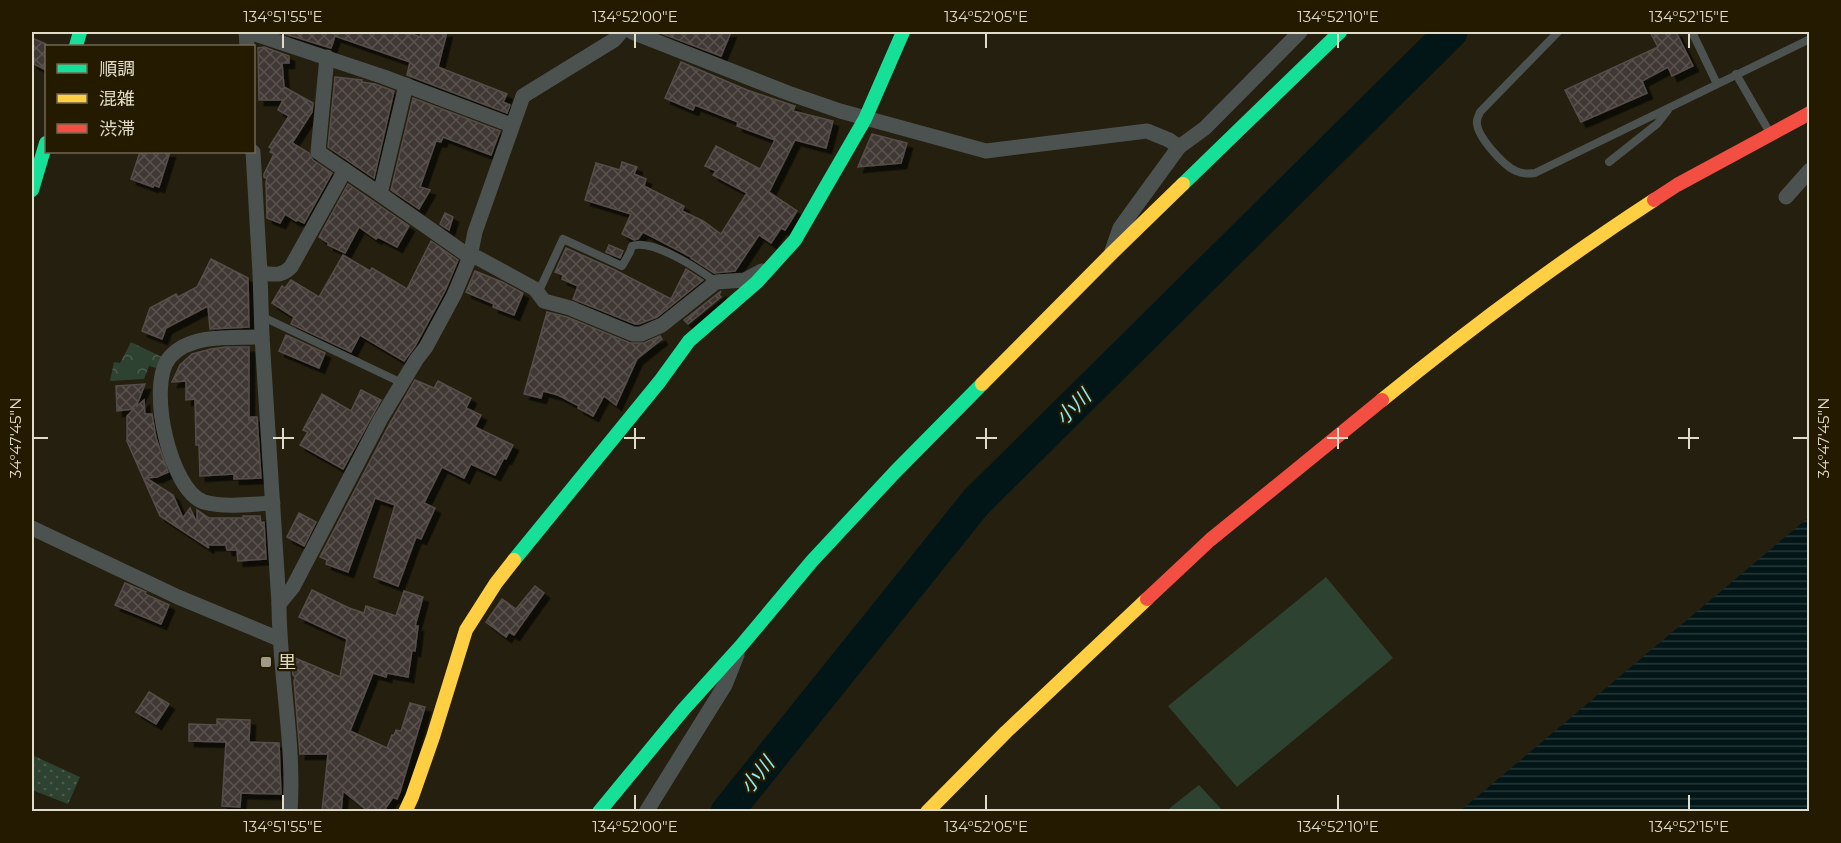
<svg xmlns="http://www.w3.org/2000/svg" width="1841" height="843" viewBox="0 0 1841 843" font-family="Montserrat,'Noto Sans JP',sans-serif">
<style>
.grass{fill:url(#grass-dots)}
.park{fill:url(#park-crowns)}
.pitch{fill:#2e4231}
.water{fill:url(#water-rules)}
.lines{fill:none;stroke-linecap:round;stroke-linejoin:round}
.river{stroke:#031617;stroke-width:33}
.building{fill:url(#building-cross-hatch);stroke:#554d49;stroke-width:1.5;filter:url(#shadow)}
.lane{stroke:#4c524f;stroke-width:8}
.street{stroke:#4c524f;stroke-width:15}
.fast{stroke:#16e098;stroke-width:14}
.slow{stroke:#ffcf43;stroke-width:14}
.jam{stroke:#f24e42;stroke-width:14}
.ticks{fill:none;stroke:#e1dbc9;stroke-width:2}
.poi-dot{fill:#9f9988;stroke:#241a00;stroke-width:2}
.labels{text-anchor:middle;stroke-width:4.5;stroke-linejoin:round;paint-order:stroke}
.poi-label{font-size:18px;fill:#e1dbc9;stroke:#241a00;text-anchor:start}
.water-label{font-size:20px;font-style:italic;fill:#8eeaf4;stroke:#241a00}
.neatline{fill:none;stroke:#e1dbc9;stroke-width:2}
.ticks-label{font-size:15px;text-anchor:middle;fill:#e1dbc9}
</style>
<defs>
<pattern id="grass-dots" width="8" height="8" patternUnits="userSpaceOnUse" patternTransform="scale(1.5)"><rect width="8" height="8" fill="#2e4231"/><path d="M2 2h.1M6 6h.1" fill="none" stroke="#4c5d4e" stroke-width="1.8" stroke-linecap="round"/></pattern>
<pattern id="park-crowns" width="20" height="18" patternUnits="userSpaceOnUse" patternTransform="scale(1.5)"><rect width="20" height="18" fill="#2e4231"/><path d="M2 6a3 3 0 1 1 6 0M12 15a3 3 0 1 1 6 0" fill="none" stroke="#4c5d4e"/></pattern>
<pattern id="water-rules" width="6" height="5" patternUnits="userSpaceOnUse" patternTransform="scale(1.5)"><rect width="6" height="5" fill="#031617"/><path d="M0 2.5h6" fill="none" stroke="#273737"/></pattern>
<pattern id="building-cross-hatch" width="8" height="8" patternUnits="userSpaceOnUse" patternTransform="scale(1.5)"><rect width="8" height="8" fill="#403734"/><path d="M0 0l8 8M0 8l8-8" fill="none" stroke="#5b5350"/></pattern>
<filter id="shadow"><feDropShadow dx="5.5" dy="5.5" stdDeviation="0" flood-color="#0009"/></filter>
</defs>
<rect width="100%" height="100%" fill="#241f0e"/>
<path class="grass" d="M32,755l48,22 -12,27 -36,-14z"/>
<path class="park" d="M131,342l31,15 -6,11 -7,-2 -5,13 -34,2 4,-19 6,1z"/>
<g class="pitch">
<path d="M1326,577l67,81 -156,129 -69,-81z"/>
<path d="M1199,785l24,26h-57z"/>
</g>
<path class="water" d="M1809,517v294h-349z"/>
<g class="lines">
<path class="river" d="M727,812l249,-310 475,-470"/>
</g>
<g class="building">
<path d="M285,32h122l13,5 2,-5h25l-9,35 69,27 -4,8 7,3 -3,8 -100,-38 3,-13 -75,-26 -4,12 -46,-14z"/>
<path d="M658,32h73l-10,24z"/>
<path d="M1650,32h26l17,34 -21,10 -4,-9 -26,14 5,12 -66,29 -16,-32 93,-43z"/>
<path d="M32,38l14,6v26l-14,-7z"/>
<path d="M264,47l25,9v7h-7l2,24 29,16 -1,9 -20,31 17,10 4,7 19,13 -28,50 -6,-3 -2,1 -11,-7 -5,9 -13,-5 -1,-36 1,-3 -3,-2v-3l10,-20 -4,-2 2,-3 -3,-2 20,-31 -11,-6 5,-10h-24l-1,-52z"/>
<path d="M681,62l66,28 48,16 -2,5 40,10 -7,27 -31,-8 -26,52 28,19 -12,19 -4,-2 -10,15 -12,-8 -24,36 -21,2 -23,-15v-1l-48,-25 -5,7 -4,1 -12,-6 9,-20 -46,-14 11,-37 24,7 2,-8 15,5 -3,7 12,5 -2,7 40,20 -2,5 21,10 18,13 26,-41 -34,-18 3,-4 -11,-5 11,-20 44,23 15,-29 -38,-14 1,-4 -43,-17 -2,5 -28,-12z"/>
<path d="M335,77l27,3v2l13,2 19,7 -20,87 -46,-31z"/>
<path d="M413,98l87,33 -9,24 -48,-18 -2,5 -5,-1 -16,46 10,3 -11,19 -28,-19z"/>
<path d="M872,134l35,9 -6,20 -43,4z"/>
<path d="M140,152h30l-11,35 -5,-2 -1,2 -22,-8z"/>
<path d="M348,184l61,42 -12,21 -19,-10 -2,2 -17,-12 -14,26 -17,-8v-2l-9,-6z"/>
<path d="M445,213l8,4 -4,13 -9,-6z"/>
<path d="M431,241l27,19 -13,31 -30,55 -11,15 -44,-26 -9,17 -60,-28 3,-7 -22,-14 10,-17 3,2 6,-8 28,17 24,-42 27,16 2,-3 35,21z"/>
<path d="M609,245l14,6 -3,7 -14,-6z"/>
<path d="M566,248l49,22 56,29 15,-30 17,11 -46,37 -18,7h-4l-62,-25 5,-13 -16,-7 1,-4 -8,-3z"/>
<path d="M211,259l37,19 1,49 -39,2 -2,-23 -42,22 -4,11 -20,-8 8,-23 26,-14 2,3 19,-10z"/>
<path d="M475,271l27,11 21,11 -9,22 -21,-8 1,-3 -28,-12z"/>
<path d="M721,291l-2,4 2,2 -33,27 -4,-4z"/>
<path d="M547,312l20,5 63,26h14l16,-7 2,3 -25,20 -21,46 -12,-9 -11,20 -15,-8 1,-2 -21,-11 -15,-4 -2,7 -17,-4z"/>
<path d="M286,335l39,18 -6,15 -40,-17z"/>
<path d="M226,347h23v73l2,-3h6l4,61 -27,1v-5l-34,2 -1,-31h-3l-1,-46 -9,1v-19l-14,1 8,-17 12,-11 19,-5z"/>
<path d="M415,380l19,8 4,-7 33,17 -5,10 15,7 -6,12 38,18 -7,14 -2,-1 -9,17 -24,-11 -7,14 -22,-11 -18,36 11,5 -14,31 -5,-2 -18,49 -24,-9 21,-72 -20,-7 -27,74 -22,-8 1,-4 -7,-3 70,-134z"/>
<path d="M145,384l-9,23 8,-7 1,14h7l4,24 12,34 -11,5 -11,1 27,17 10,23 7,-10 7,15v-13l12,8h34v-2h17l1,7 3,-1 2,37 -28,2 -1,-11h-10l-1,-5h-19l2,3 -49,-32 -33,-75v-25l7,-7 -17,2 -1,-25z"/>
<path d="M361,390l20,10 -38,69 -43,-24 8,-13 -5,-2 19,-36 29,17z"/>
<path d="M299,513l17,9 -12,24 -17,-9z"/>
<path d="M125,583l21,9 -1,2 24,11 -8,19 -46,-19z"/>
<path d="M535,586l9,7 -30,42 -5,-3 -3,5 -20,-15 16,-23 14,10z"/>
<path d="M312,590l37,18 15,5 2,-7 30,10 8,-25 19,6 -8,29h3l-3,25 -3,-1 -4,27 -21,-4 -1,4 -13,-4 -23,58 37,17 5,-13h2l2,-5 5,1 9,-28 15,4 -25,85 -3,7 -4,-2 -10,15h-14l-26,-21 -2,21h-19l6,-58h-28l-6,-73 1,-4 -2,-2 -1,-10 3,-7 45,19 7,-38 -48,-22z"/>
<path d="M149,692l20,12 -13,20 -20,-12z"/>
<path d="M217,719l33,1 -1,22 30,1 2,51 -40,-1 -1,14 -18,-1 4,-64 -37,-1v-17l28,1z"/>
</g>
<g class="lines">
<g class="lane">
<path d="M1558,32l-78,80c-1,3 -3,6 -3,9 -2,14 27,45 39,50 6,3 12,3 19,2l275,-134"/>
<path d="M1692,32l25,52"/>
<path d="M1736,74l34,59"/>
<path d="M1609,162l48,-38 11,-14"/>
<path d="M538,293l25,-54 59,27 8,-14 2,-6c20,-8 68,24 84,36"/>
<path d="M261,316l141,67"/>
</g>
<g class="street">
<path d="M246,32l1,14"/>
<path d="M249,32l135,45 127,48"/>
<path d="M632,32l156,61 52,18 146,40 161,-20 22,9 10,7"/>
<path d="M327,57l-9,95 62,42 26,-109"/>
<path d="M253,152l7,121 2,64 17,267c0,69 16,139 11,208"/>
<path d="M380,194l90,63 8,1 57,31 9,12 26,7 63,26h8l21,-9 54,-43 29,-2 17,-9"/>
<path d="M1786,197l24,-27"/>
<path d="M1112,251l8,-23 59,-81 26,-19 95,-96"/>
<path d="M260,273c14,1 21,4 31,-6l54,-97"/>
<path d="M262,337c-29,1 -71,-4 -92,20 -24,27 0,134 34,145 22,6 47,2 69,1"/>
<path d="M32,528l146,69 101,42"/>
<path d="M279,604l14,-17 88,-169 35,-58 10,-13 28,-52 16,-38 5,-25 48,-136 91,-56 7,-8"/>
<path d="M646,812l79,-127 12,-30"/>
</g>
<g class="fast">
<path d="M76,46l4,-14"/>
<path d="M1183,184l157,-152"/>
<path d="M32,190l14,-47"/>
<path d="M514,560l146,-179 29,-40 68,-59 38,-42 70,-121 38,-87"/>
<path d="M599,812l84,-102 57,-63 72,-86 83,-89 87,-88"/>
</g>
<g class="slow">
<path d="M982,384l129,-130 72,-70"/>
<path d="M1382,400c87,-71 178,-139 272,-200"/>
<path d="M405,812l7,-15 21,-60 33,-107 30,-47 18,-23"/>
<path d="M927,812l79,-80 141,-133"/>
</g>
<g class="jam">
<path d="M1654,200l23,-15 133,-72"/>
<path d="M1147,599l63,-59 172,-140"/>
</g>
</g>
<path class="ticks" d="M283,33v15M635,33v15M986,33v15M1338,33v15M1689,33v15M283,428v21M635,428v21M986,428v21M1338,428v21M1689,428v21M33,438h15M273,438h21M624,438h21M976,438h21M1327,438h21M1678,438h21M1793,438h15M283,795v15M635,795v15M986,795v15M1338,795v15M1689,795v15"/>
<rect class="poi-dot" x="260" y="656" width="12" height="12" rx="3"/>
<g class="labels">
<g class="poi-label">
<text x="278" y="668">里</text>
</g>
<g class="water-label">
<text transform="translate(1073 407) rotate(-45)" y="7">小川</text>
<text transform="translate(757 775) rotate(-51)" y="7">小川</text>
</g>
</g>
<rect width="1841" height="843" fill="none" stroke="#241a00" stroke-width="66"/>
<rect x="45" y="45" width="210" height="108" fill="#241a00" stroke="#706750" stroke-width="1.5"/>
<rect x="57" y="64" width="30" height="9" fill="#16e098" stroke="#706750" stroke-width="1.5"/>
<text x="99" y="75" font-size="18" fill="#e1dbc9">順調</text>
<rect x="57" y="94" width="30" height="9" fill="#ffcf43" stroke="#706750" stroke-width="1.5"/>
<text x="99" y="105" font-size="18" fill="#e1dbc9">混雑</text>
<rect x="57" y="124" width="30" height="9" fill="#f24e42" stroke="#706750" stroke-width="1.5"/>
<text x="99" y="135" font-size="18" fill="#e1dbc9">渋滞</text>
<rect x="33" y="33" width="1775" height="777" class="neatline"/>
<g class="ticks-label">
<text x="283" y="22">134°51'55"E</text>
<text x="635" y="22">134°52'00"E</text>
<text x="986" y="22">134°52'05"E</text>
<text x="1338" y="22">134°52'10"E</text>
<text x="1689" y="22">134°52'15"E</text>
<text transform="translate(16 438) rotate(-90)" y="5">34°47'45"N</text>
<text transform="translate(1824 438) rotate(-90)" y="5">34°47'45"N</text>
<text x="283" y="832">134°51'55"E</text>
<text x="635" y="832">134°52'00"E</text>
<text x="986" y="832">134°52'05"E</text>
<text x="1338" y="832">134°52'10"E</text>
<text x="1689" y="832">134°52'15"E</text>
</g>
</svg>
